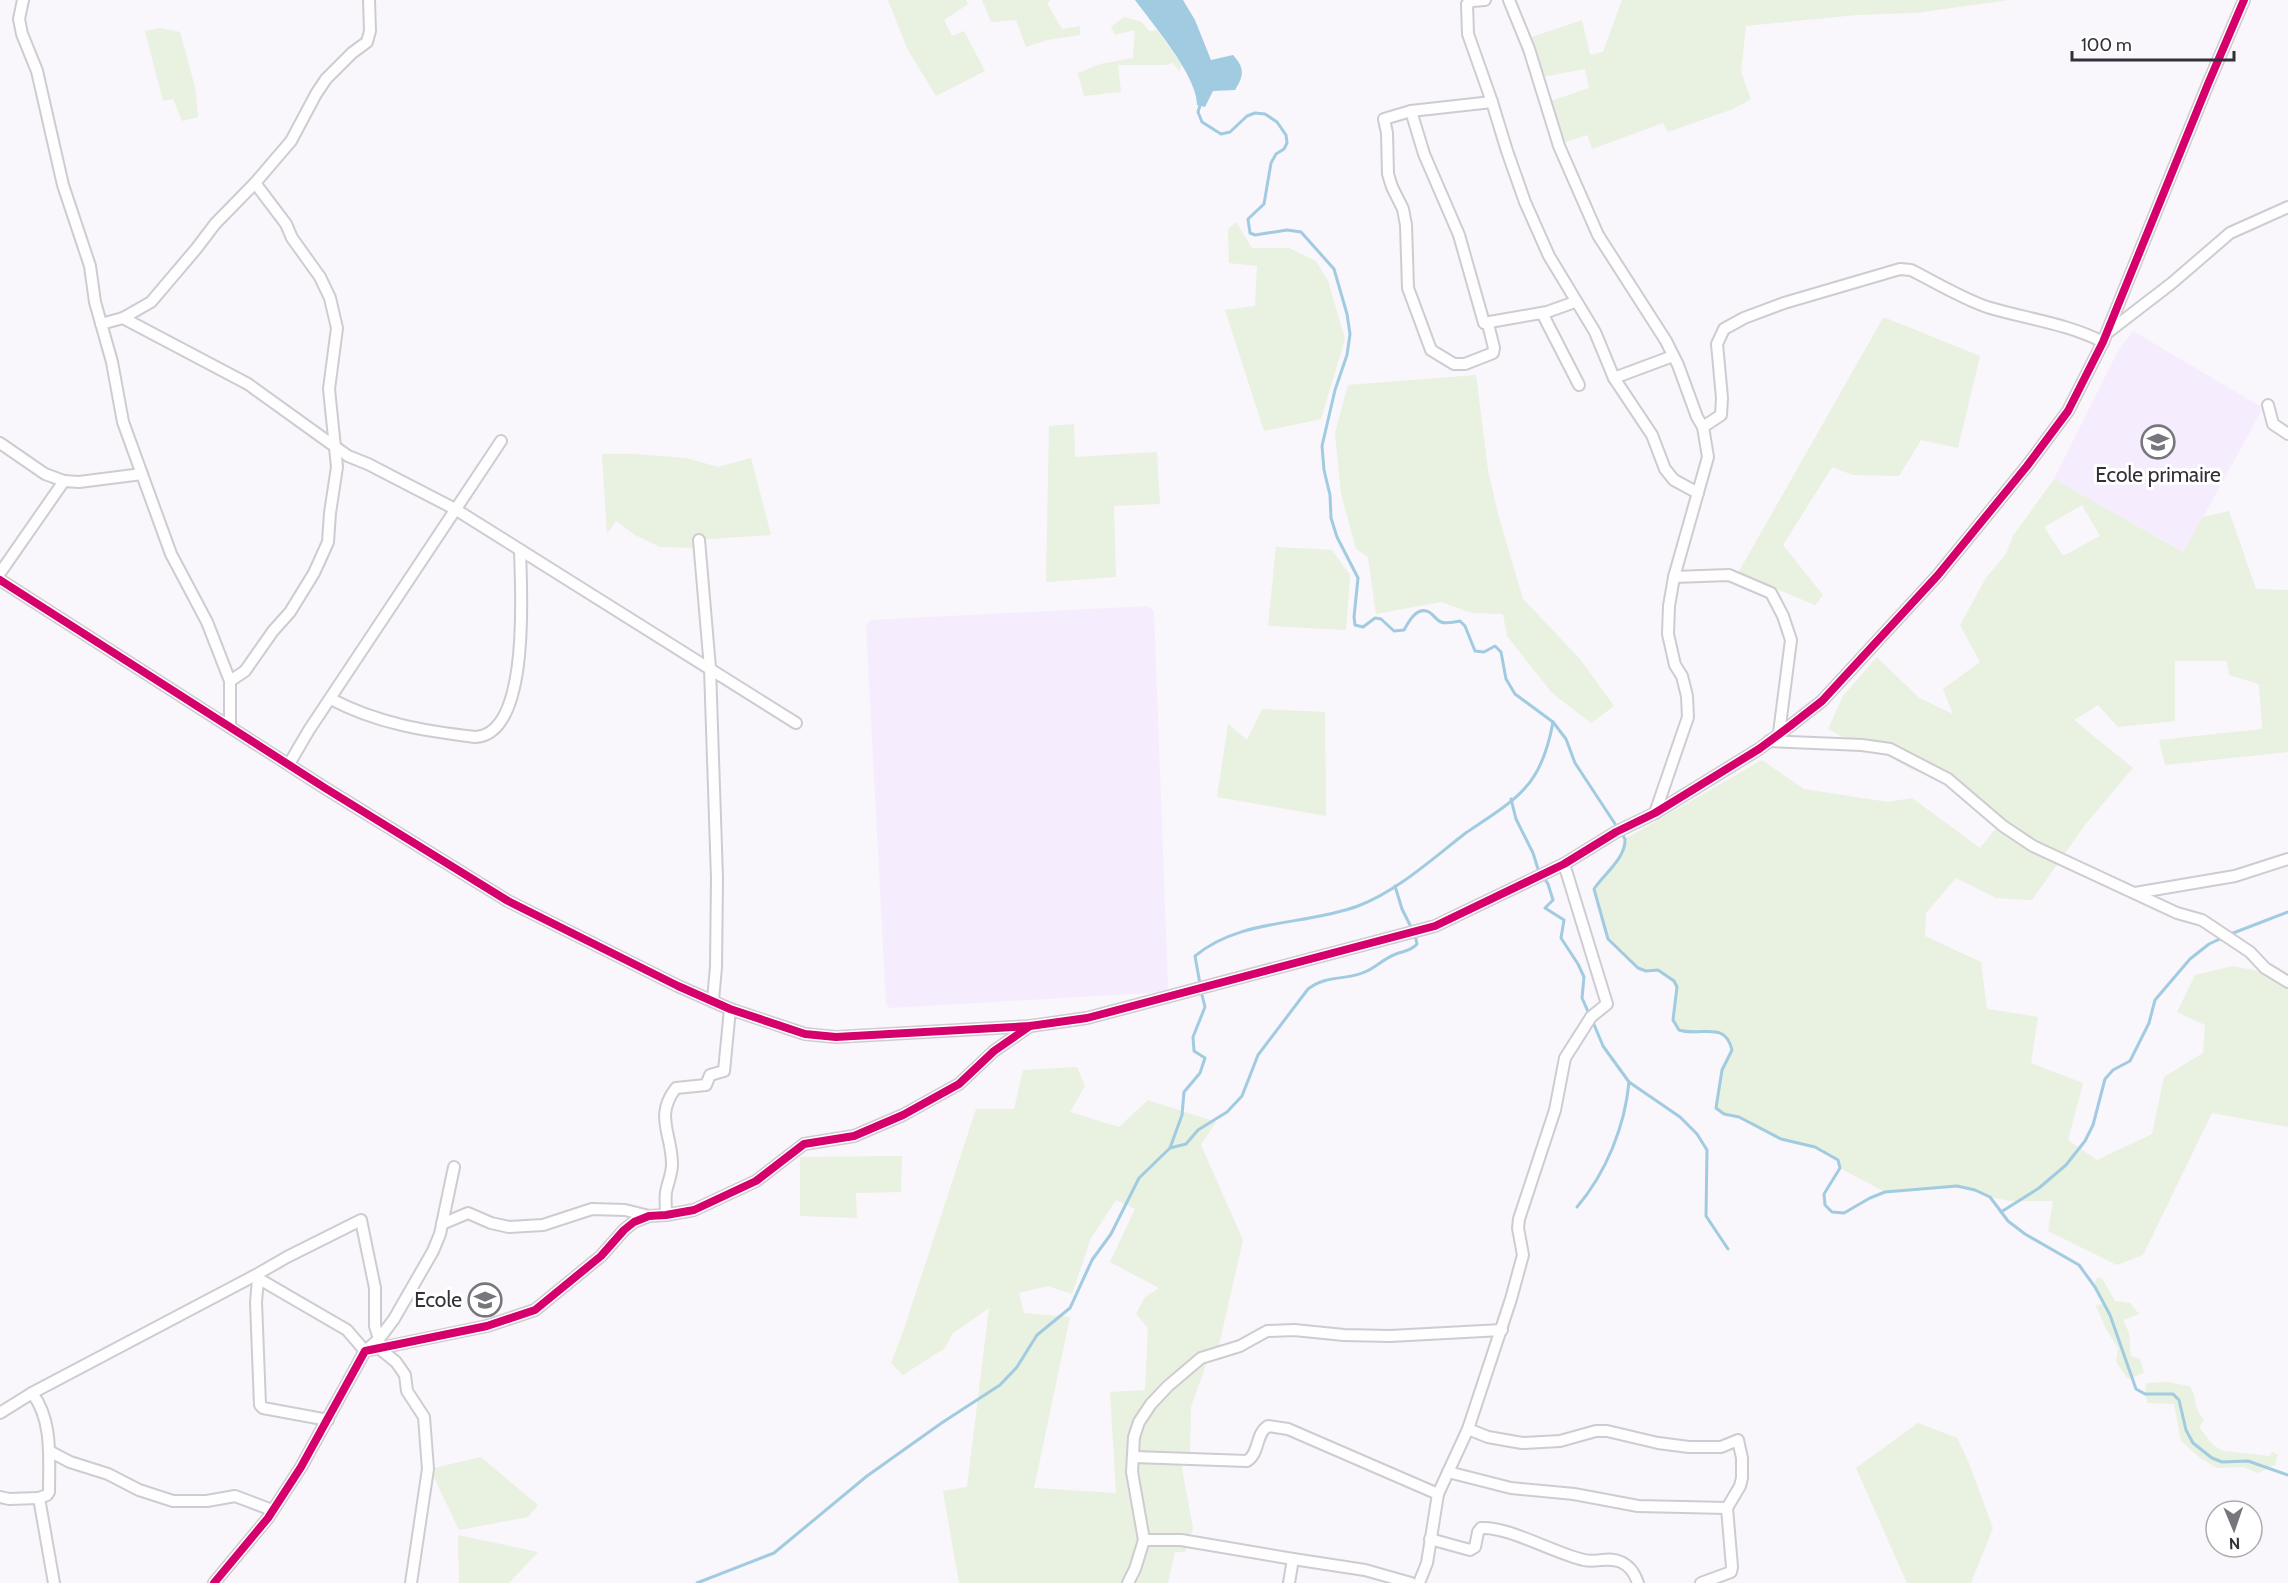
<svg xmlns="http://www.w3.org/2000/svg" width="2288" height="1583" viewBox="0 0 2288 1583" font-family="Cabin,sans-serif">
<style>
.built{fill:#f5edfd}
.green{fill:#e9f1e0;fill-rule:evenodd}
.water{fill:#a1cbe0}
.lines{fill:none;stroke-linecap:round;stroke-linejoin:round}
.stream{stroke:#a1cbe0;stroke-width:3}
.minor-casing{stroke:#ceccd1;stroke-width:14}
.minor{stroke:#fefeff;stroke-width:10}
.cycleway-casing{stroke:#fff;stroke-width:11}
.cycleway{stroke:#d6006c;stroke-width:8}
.labels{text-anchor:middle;stroke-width:6;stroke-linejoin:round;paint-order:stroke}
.poi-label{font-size:21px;fill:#333037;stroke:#fff}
</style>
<rect width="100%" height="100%" fill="#f9f6fc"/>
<g class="built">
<path d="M2133,331l130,77 -79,144 -130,-73 63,-126z"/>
<path d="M1148,606l6,5 14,376 -3,5 -275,16 -4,-4 -20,-379 5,-5z"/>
</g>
<g class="green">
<path d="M888,0h78l2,4 -24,16 8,16 12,-5 21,40 -49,25 -28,-46z"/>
<path d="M982,0h69l-4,3 15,26 18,-3v9l-33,5 -21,7 -10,-27 -25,2z"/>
<path d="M1622,0h387l-94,13 -59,2 -110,11 -5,46 10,27 -18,10 -65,23 -5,-9 -71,26 -5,-14 -31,10 -14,-41 47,-16 -4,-19 -48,9 -5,-41 50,-17 8,35 13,-3z"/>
<path d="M1124,17l18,5 7,9 8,-1 25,35 -3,6 -6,-8 -8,2h-47l3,27 -37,4 -6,-23 22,-9 33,-6 2,-28 -20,5 -4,-8z"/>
<path d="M160,28l20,4 15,55 3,30 -16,4 -9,-22 -10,2 -18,-70z"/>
<path d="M1236,222l16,26h37l27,13 12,20 17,58 -24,80 -57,12 -39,-121 30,-4 2,-40 -28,-3 -1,-34z"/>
<path d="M1883,318h3l94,38 -22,92 -37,-8 -22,36 -46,-1 -21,-8 -49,78 40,50 -8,10 -77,-32z"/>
<path d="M1476,375l12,95 10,44 25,85 57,60 34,47 -23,17 -39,-30 -45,-57 -4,-22 -31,-1 -31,-11 -65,12 -8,-57 -12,-8 -15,-56 -6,-60 13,-48z"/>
<path d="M1074,424l1,33 82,-5 3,52 -46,2 2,71 -70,5 3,-156z"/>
<path d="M602,454h32l52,4 32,9 33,-9 20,77 -63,4 -11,-4 1,13 -38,-1 -25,-12 -19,-14 -9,13z"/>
<path d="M2054,479l129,73 20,-35 26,-6 27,78 32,1v162l-123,13 -6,-25 103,-11 -3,-45 -30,-9 -2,-14h-52v60l-57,6 -20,-22 -24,15 59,48 -49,58 -52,74 -36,-2 -40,-20 -30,35 -1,23 56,26 6,47 51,8 -7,46 52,20 -15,57 29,20 55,-26 12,-57 39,-24 2,-28 -28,-13 18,-37 38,-9 55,11v150l-76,-14 -69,142 -26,10 -69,-34 5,-30h-43l-20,-4 -15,-7 -18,-4 -72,6 -45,-24 -3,-8 -22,-13 -34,-8 -42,-22 -15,-3 -8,-6 6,-38 10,-20c-9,-35 -33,-7 -53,-20 -16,-10 5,-36 -4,-48 -9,-12 -17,-9 -29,-11 -8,-1 -13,-8 -18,-14 -6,-6 -15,-11 -20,-18 -6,-8 -11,-39 -14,-50 10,-15 32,-31 31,-50l137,-79 42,29 84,13 24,-4 68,50 22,-27 -58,-41 -29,-9 -31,-17 -23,-7 -33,-18 15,-33 34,-39 42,41 34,16 -10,-25 37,-27 -20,-37 26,-47 20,-24 7,-18zM2082,505l18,31 -37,20 -19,-29z"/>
<path d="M1276,547l56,3 18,25 -4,55 -78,-4z"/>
<path d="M1262,709l63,3 1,104 -109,-19 11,-73 19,16z"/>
<path d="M1077,1067l8,19 -15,26 49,15 29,-27 68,22 -15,23 42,95 -26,114 -8,2 -18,51 -1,49 -9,7 12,65 -8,24h-10l-7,31h-209l-16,-92 24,-4 22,-179 -37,26 -7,14 -42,27 -12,-12 12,-31 73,-223h38l9,-39zM1116,1200l19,9 -25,53 49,26 -14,9 -9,17 12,14 -3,62 -35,2 6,101 -82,-5 36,-171 -46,-4 -5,-20 29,-7 24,8 19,-56z"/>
<path d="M902,1156l-1,36 -45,1 1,25 -57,-2v-59z"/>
<path d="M2096,1278h6l13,23 15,2 9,11 -16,6 6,13 2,23 9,3 4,14 -16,6 -12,-17 2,-14 -12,-19 -10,-23 8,-3 -9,-16z"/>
<path d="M2167,1382l22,4c10,13 2,19 15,34l-5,7 14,18 10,6 46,5 3,-4 6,3 -3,10 -17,8 -15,-6 -26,1 -18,-11 -18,-16 -7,-37 -26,-1 -3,-9 1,-11z"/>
<path d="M1918,1423l39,15 11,23 25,67 -22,55h-64l-51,-115z"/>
<path d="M481,1457l57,48 -10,12 -69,13 -29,-61z"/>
<path d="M458,1535l80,17 -29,31h-50z"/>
</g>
<path class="water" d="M1135,0h48l12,20 16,40 22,-5c12,13 11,21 2,35l-22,1 -8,16 -8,-2c1,-28 -45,-82 -62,-105z"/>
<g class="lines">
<g class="stream">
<path d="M1201,102l-3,10 4,10 19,12 9,-2 17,-16 8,-3 10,1 12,8 9,13 1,8 -3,6 -8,5 -5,9 -7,41 -16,15 2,14 5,2 32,-5 14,2 33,37 13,45 3,20 -3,21 -12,35 -13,56 2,24 6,25 1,23 6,19 21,41 -4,39 1,8 8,2 12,-9 6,1 13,12 10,-1c5,-9 13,-24 25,-18 5,3 7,8 12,10 5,2 13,0 19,-1l5,5 10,25 9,1 11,-6 6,6 5,27 9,15 38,28 13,17 9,24 50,76c1,19 -21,35 -31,50l14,50 30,29 8,3 12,-1 16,11 3,6 -4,33 6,10c22,7 46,-10 53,20l-10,20 -6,38 8,6 15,3 42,22 34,8 23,13 2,8 -16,26 1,11 7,7 12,1 26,-15 15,-6 72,-6 18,4 15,7 18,24 17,13 54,31 16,22 15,28 26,74 9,5h28l6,6 7,30 7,13 19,15 10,4 26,-1 40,14"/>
<path d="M1511,799l5,20 17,34 5,16 10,15 5,16 -8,8 19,12 -3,18 17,26 6,13 -2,21 8,18"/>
<path d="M1395,886l7,23 10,20"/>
<path d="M2228,935l60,-23"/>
<path d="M1200,984l-5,-28c46,-38 109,-30 163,-50 41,-16 75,-48 109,-74 19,-13 43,-27 58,-44 16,-17 24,-44 28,-66"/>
<path d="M1629,1082l51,35 17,17 10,16 -1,66 22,33"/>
<path d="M1170,1148l16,-4 12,-14 29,-18 15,-16 16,-41 50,-66c19,-15 40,-8 59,-18 10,-5 18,-13 29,-17 8,-3 15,-3 21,-10l-2,-9"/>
<path d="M1577,1207c29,-34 48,-81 52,-125l-26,-36 -10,-24"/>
<path d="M2001,1212l38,-24 27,-23 19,-24 8,-16 12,-46 8,-9 17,-9 19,-38 6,-23 35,-41 19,-15 13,-6"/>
<path d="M697,1583l77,-30 93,-77 76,-54 57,-37 17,-18 20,-32 33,-27 22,-48 19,-26 28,-56 31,-30 12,-33 2,-23 16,-19 5,-15 -11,-7 -1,-14 12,-30 -4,-16"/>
</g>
<g class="minor-casing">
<g id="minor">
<path d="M23,0l-4,19 3,15 15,37 26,114 27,81 5,36 17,60 11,60 48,132 36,68 23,59v45"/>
<path d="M1485,0l-13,1 -5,3 1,30 24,68 15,49 18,51 24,54 46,76 19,46 38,57 13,34 9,11 24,13"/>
<path d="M1509,0l20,49 30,97 39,89 68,106 12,24 19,52 6,10 5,30 -34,120 -5,29 -1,28 7,31 7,11 5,20 1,21 -33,96"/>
<path d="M1411,111l13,43 35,81 25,88 63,-11 28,-10"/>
<path d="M1542,313l37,72"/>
<path d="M123,318l125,66 100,72 20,8 87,45 341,214"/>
<path d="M101,324l22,-6 28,-16 45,-53 19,-25 40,-41 36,-42 25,-47 10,-15 26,-26 15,-11 3,-11 -1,-31"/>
<path d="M1488,324l6,24 -1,5 -28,11h-11l-23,-14 -23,-62 -2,-63 -3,-16 -11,-22 -4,-13 -1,-41 -3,-14 27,-8 81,-9"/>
<path d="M2107,333l65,-50 58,-50 58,-26"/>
<path d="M1614,378l59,-22"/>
<path d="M2268,405l5,19 15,10"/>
<path d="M1703,427l18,-12 1,-17 -5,-54 7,-15 20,-11 40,-15 116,-34 11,1c24,12 50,28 76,37 39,12 79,16 116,35"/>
<path d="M0,443l45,31 19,7"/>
<path d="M699,540l11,128 7,210 -1,89 -3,33"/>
<path d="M0,573l64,-92 15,1 63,-8"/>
<path d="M1674,577l55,-2 42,18 12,23 8,24 -12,93"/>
<path d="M0,580l325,208 183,113 170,85 52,23 75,25 31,3 194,-11 57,-8 348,-92 129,-62 52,-32 39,-19 104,-64 31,-23 32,-25 116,-126 89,-109 41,-55 35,-69 105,-258 36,-84"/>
<path d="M230,681l15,-10 28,-40 17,-19 24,-39 14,-31 2,-29 7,-46 -8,-78 8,-61 -7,-30 -10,-21 -28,-39 -6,-14 -31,-41"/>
<path d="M331,699c45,24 93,32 144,38 56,-2 46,-149 45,-187"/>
<path d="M1769,741l93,4 28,4 58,30 55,47 30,20 144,67 25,7 48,32 15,16 23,14"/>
<path d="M289,764l20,-34 192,-289"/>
<path d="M2135,893l100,-17 53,-17"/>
<path d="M666,1215c0,-8 -1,-16 0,-23 2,-10 6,-18 6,-28 0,-30 -18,-48 4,-76l30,-3 4,-10 14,-4 6,-62"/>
<path d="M442,1224l26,-11 23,10 18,4 34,-2 49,-16 33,1 24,6"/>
<path d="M254,1276l33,-19 74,-37 14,68v38l4,13"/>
<path d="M258,1279l-2,23 4,103 3,3 65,12"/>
<path d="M380,1349l16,13 9,13 2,16 17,26 4,52 -17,114"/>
<path d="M32,1393c21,27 17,65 17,99l-2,3 -8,3 15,85"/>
<path d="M0,1413l32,-20 222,-117 93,54 18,21 14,-12 15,-20 39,-68 7,-17 14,-67"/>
<path d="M1468,1429l20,8 34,6 38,-2 36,-10h11l51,12 31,4h32l17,-7 4,18v20l-2,8 -13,22 5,59 -1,5 -30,11"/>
<path d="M49,1451l21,11 38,12 31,16 34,11h34l28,-5 37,14"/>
<path d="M1134,1457l113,4c13,-8 8,-27 21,-35l20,3 150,65"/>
<path d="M1448,1472l63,16 63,6 64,12 89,2"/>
<path d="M0,1497l9,2 30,-1"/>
<path d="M1430,1539l40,11 5,-3 3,-15 3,-4c27,-2 75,26 103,32 13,3 24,-4 37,2 9,4 14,12 17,21"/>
<path d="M1144,1540h37l112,19"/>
<path d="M214,1583l54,-65 33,-51 64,-116 122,-25 48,-16 66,-54 23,-26 10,-8 15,-6 17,-1 28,-5 62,-29 48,-37 50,-8 49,-21 56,-31 35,-33 36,-25"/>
<path d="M1128,1583l7,-14 9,-29 -12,-68 2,-35 5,-15 12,-18 17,-18 33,-28 39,-12 27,-15 27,-1 50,5 46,1 112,-6"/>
<path d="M1289,1583l4,-24 72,11 46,13"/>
<path d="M1419,1583l8,-20 11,-69 30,-65 43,-130 12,-44 -5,-27 1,-9 36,-109 10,-52 26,-41 16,-13 -43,-140"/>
</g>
</g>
<use href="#minor" class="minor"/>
<g class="cycleway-casing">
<g id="cycleway">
<path d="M0,580l325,208 183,113 170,85 52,23 75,25 31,3 194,-11 57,-8 348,-92 129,-62 52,-32 39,-19 104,-64 31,-23 32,-25 116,-126 89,-109 41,-55 35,-69 105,-258 36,-84"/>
<path d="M214,1583l54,-65 33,-51 64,-116 122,-25 48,-16 66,-54 23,-26 10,-8 15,-6 17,-1 28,-5 62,-29 48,-37 50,-8 49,-21 56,-31 35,-33 36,-25"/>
</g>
</g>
<use href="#cycleway" class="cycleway"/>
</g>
<defs>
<g id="school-ring" transform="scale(1.725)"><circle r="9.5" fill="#fff" stroke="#78757c" stroke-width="1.5"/><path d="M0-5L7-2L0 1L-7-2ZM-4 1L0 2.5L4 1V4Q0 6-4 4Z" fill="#78757c"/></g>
</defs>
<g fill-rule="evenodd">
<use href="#school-ring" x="2158" y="442"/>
<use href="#school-ring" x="485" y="1300"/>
</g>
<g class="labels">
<g class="poi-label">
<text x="2158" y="482">Ecole primaire</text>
<text x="462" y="1307" text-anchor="end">Ecole</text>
</g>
</g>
<g transform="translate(2234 1529) rotate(178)"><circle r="28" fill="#ffffff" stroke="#adacaf" stroke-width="1.5"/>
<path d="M0-4.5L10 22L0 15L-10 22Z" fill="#78757c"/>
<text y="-9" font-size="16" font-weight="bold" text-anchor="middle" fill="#333037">N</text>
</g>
<path d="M2072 51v9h162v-9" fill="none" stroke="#333037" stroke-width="3"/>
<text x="2081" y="51" font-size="18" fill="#333037" stroke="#ffffff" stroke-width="4.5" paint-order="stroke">100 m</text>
</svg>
